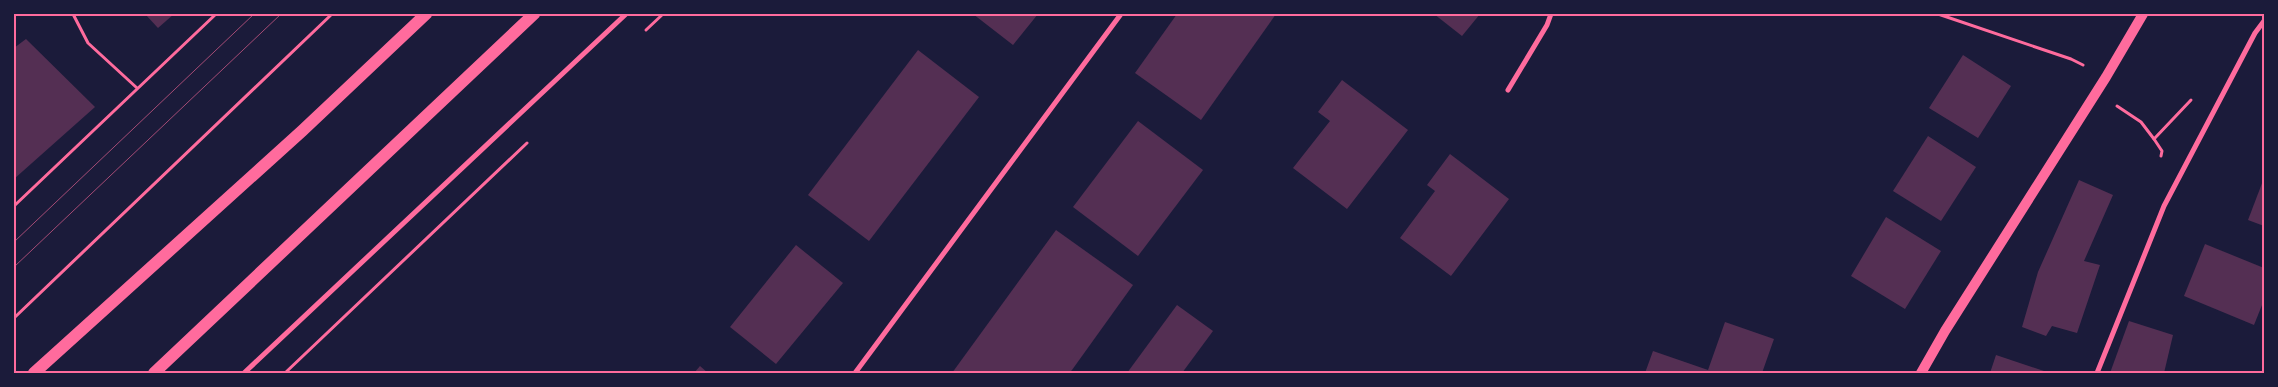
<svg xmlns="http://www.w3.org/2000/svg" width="2278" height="387" viewBox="0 0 2278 387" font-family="Jost,sans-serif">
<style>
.building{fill:#542f53}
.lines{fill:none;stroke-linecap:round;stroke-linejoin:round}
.path{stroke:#ff6b9d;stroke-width:3}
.minor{stroke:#ff6b9d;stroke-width:5}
.secondary{stroke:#ff6b9d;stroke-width:10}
.primary{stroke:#ff6b9d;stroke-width:12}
.tram{stroke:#a44b75;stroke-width:1}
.neatline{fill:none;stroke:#ff6b9d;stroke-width:2}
</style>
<rect width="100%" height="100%" fill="#1b1b3a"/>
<g class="building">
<path d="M145,14h29l-16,14z"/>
<path d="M973,14h65l-25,31z"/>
<path d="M1177,14h99l-75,106 -66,-47z"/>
<path d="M1434,14h46l-18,22z"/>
<path d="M26,39l69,68 -81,72v-131z"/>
<path d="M918,50l61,47 -110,144 -61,-46z"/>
<path d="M1963,55l48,31 -33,52 -49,-30z"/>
<path d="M1342,80l66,50 -61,79 -54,-41 37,-47 -12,-9z"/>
<path d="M1138,121l65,49 -65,86 -65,-49z"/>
<path d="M1928,136l48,31 -35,54 -48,-30z"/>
<path d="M1450,154l59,45 -58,77 -51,-38 35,-47 -8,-6z"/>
<path d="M2264,178v48l-16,-6z"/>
<path d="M2079,180l34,15 -29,66 16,4 -23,68 -25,-7 -6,10 -24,-9 16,-55z"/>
<path d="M1886,217l55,34 -36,58 -54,-33z"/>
<path d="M1056,230l77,55 -61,85 -3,3h-117z"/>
<path d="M2205,244l59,24v32l-10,25 -70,-29z"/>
<path d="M796,245l47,38 -67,81 -46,-37z"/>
<path d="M1177,305l36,26 -31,42h-55z"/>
<path d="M2129,321l44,14 -9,38h-54z"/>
<path d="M1725,322l49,17 -12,34h-117l8,-22 55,19z"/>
<path d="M1996,355l54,18h-60z"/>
<path d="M700,366l8,7h-14z"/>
</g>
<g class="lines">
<g class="path">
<path d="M73,14l15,29 49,45"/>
<path d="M1938,14l133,45 12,6"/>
<path d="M646,30l17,-16"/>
<path d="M2117,106l24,16 13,17 37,-39"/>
<path d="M2154,139l8,12 -1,5"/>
<path d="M14,206l202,-192"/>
<path d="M14,318l318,-304"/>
<path d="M285,373l242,-230"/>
</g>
<g class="minor">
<path d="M1508,90l39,-65 4,-11"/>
<path d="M244,373l382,-359"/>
<path d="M855,373l266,-359"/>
<path d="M2097,373l67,-167 91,-173 9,-12"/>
</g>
<path class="secondary" d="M1921,373l24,-42 161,-254 37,-63"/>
<g class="primary">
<path d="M34,373l268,-242 124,-117"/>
<path d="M154,373l380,-359"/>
</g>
<g class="tram">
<path d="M14,242l240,-228"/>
<path d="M14,267l267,-253"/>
</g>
</g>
<rect width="2278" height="387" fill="none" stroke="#1b1b3a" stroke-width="30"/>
<rect x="15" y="15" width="2248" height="357" class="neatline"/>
</svg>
